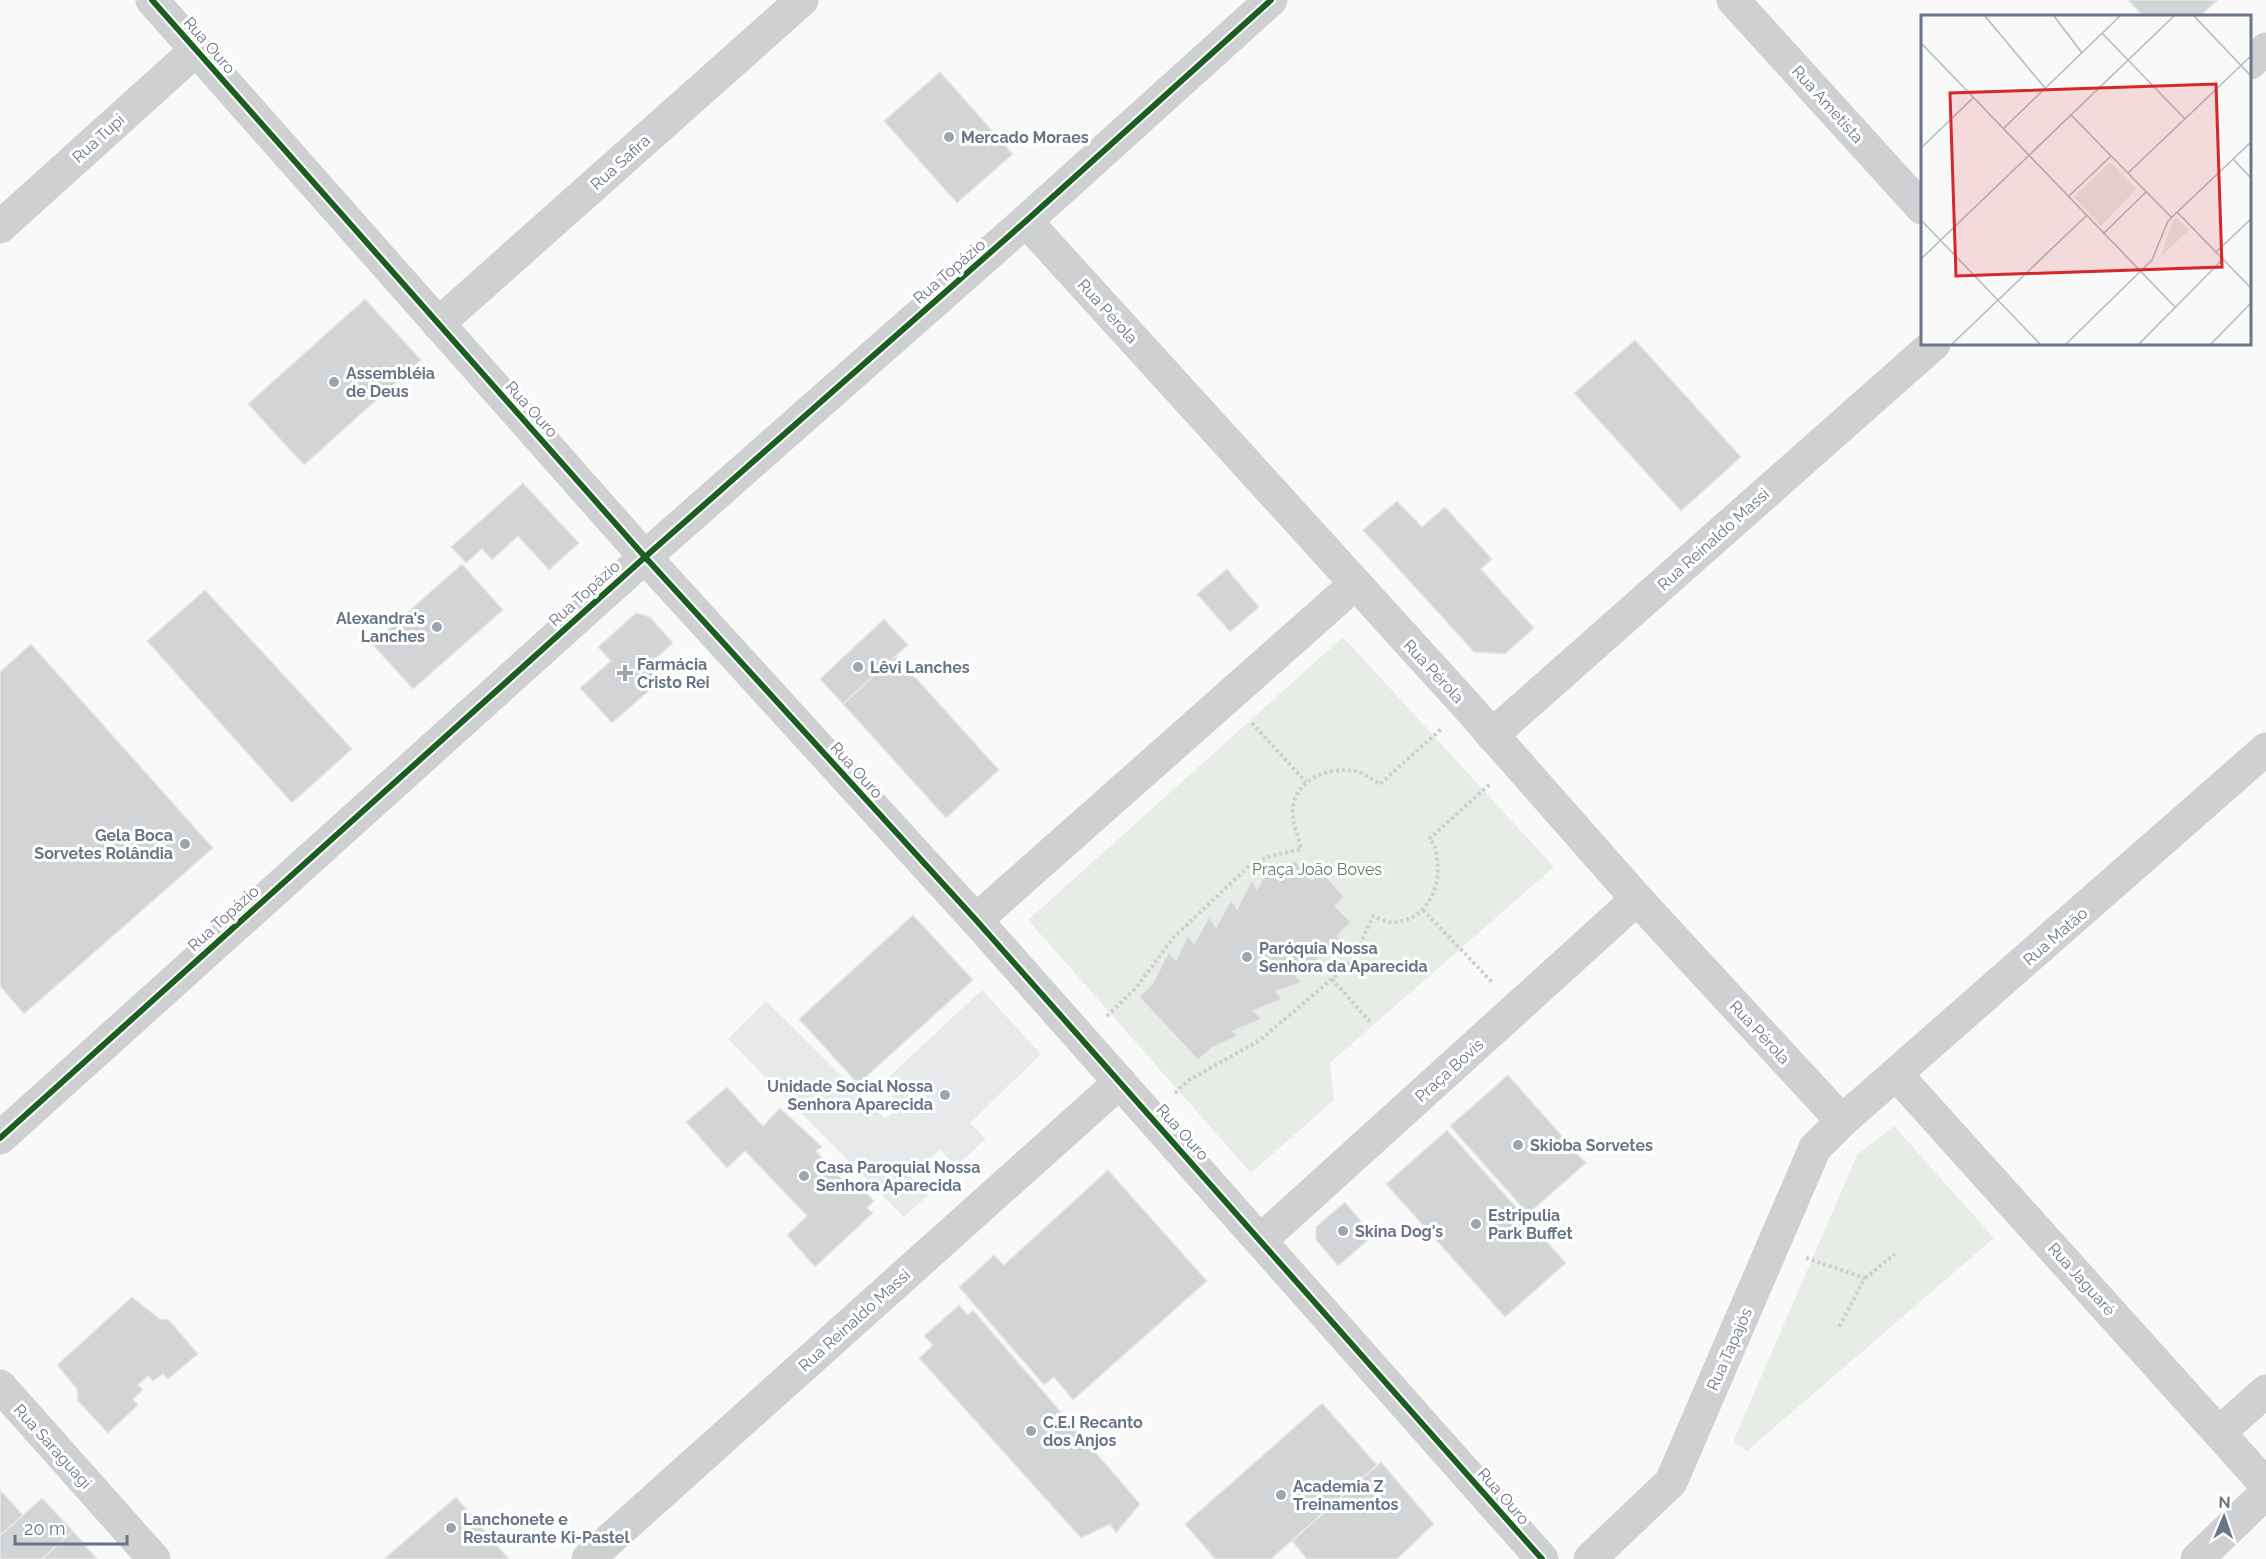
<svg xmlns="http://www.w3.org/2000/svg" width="2266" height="1559" viewBox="0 0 2266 1559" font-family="Raleway,sans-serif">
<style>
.built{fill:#e8e9ea}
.green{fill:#e8ece7}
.building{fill:#d2d4d5;stroke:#e8e8e8;stroke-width:1.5}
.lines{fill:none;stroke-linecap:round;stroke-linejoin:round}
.path{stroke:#cdcece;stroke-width:4;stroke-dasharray:3 3;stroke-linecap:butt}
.minor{stroke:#cfd0d2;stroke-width:33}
.cycleway-casing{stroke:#fff;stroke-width:10}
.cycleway{stroke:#1b5e20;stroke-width:6}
.poi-dot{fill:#9ca4af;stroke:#fff;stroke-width:2}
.labels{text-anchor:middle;stroke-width:6;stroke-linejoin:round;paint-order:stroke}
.street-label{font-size:16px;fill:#6a7687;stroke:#fff}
.poi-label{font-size:16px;font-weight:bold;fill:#6a7687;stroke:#fff;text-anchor:start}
.park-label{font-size:16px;fill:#667a65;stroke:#fff}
.inset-road{fill:none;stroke:#b3b9c1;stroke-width:1.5}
.view{fill:#d62828;fill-opacity:0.15;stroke:#d62828;stroke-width:3}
.inset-edge{fill:none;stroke:#6a7687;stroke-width:3}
</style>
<rect width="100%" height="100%" fill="#f9f9f9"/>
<path class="built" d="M982,990l59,64 -71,69 16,16 -30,27 -16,-16 -29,27 17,18 -24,22 -176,-178 38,-38 119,118 16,-13 -20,-22z"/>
<g class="green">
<path d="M1343,637l211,230 -224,196 4,37 -83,73 -223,-253z"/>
<path d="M1894,1126l100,112 -247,213 -14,-9 124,-287z"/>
</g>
<g class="building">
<path d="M2128,0h90l-18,16h-57z"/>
<path d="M940,72l73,82 -56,49 -73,-82z"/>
<path d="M365,299l56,61 -117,105 -56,-61z"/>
<path d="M1635,340l106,117 -60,54 -107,-118z"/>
<path d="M523,483l56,60 -30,27 -31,-34 -26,24 -10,-11 -16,14 -15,-16z"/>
<path d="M1397,501l25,26 23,-20 47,52 -11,10 53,59 -29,26 -31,-2 -111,-122z"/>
<path d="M462,564l41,46 -90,79 -41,-45z"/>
<path d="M1227,569l32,38 -29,25 -33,-38z"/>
<path d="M205,590l147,159 -60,54 -145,-162z"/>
<path d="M636,613l14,4 23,26 -26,23 13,15 -48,42 -32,-35 31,-27 -13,-14z"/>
<path d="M884,619l24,26 -65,59 -23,-25z"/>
<path d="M31,644l182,204 -189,166 -24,-28v-314z"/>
<path d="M896,656l103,114 -53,48 -103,-114z"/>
<path d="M1295,860l17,20 10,-9 22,26 -9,9 16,16 -14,14 8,9 -30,10 7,9 -27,11 7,7 -26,9 6,8 -29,12 9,8 -29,12 5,5 -26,12 -14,12 -59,-63 14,-14 15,-30 8,7 12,-25 6,9 15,-27 7,10 15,-27 6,9 15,-29 5,10 14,-29 8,10z"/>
<path d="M913,915l60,65 -115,104 -59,-65z"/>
<path d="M1508,1075l78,88 -58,51 -78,-88z"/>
<path d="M727,1087l36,39 17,-18 42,39 -6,4 37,40 6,-6 15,16 -7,7 6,5 -58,54 -28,-32 20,-19 -62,-65 -18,17 -41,-46z"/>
<path d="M1447,1130l119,133 -61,54 -119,-133z"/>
<path d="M1108,1170l99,111 -134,119 -19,-23 -10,8 -85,-98 35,-32 10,10z"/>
<path d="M1345,1202l28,34 -35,30 -22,-26v-13z"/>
<path d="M132,1297l28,22 9,1 29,34 -30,25 -5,-5 -10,7 -5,-5 -10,9 5,5 -10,9 5,6 -30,28 -30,-32 -1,-12 -20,-24z"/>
<path d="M959,1305l9,10 5,-5 167,194 -24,29 -6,-9 -29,14 -162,-180 14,-13 -9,-9z"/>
<path d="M1322,1403l55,62 -106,94h-56l-30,-35z"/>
<path d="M1381,1462l53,62 -37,35h-90l-15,-18z"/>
<path d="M0,1490l23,25 -23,21z"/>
<path d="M456,1497l53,62h-123l-1,-1z"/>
<path d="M42,1498l31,33 -31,28h-42v-23z"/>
<path d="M73,1531l24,28h-55z"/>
</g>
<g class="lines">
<g class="path">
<path d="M1252,723l54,59"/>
<path d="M1423,910l70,73"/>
<path d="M1332,979l39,44"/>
<path d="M1107,1016l29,-28 38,-51 77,-73 20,-8 30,-7c-2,-11 -7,-22 -8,-32 -4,-35 33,-51 62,-46 8,1 17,9 25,13l61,-55"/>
<path d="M1175,1093l14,-13 71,-40 72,-61 22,-21 19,-42c5,2 13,6 18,6 34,1 51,-34 46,-63 -1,-9 -1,-14 -8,-20l61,-55"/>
<path d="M1806,1258l59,20 -27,51"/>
<path d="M1865,1278l30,-24"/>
</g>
<g class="minor">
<path d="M152,0l493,557 331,363 566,639"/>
<path d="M1733,0l189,208"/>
<path d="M2250,63l16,-14"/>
<path d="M1026,221l441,485 170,193 205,222"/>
<path d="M0,227l196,-177"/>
<path d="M438,324l364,-324"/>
<path d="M1492,735l442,-391"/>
<path d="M976,920l378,-335"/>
<path d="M1897,1075l369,410"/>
<path d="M0,1138l645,-581 381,-336 245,-221"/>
<path d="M1261,1240l376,-341"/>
<path d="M0,1386l154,173"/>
<path d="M2220,1432l46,-41"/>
<path d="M588,1559l532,-477"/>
<path d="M1590,1559l81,-77 144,-334 27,-27 424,-372"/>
<path d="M2197,1559l69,-66"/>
</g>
<g class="cycleway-casing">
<g id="cycleway">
<path d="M152,0l493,557 331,363 566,639"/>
<path d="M0,1138l645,-581 381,-336 245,-221"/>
</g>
</g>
<use href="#cycleway" class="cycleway"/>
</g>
<g class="poi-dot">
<circle cx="949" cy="137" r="6"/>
<circle cx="334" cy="382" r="6"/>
<circle cx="437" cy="627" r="6"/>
<circle cx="858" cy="667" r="6"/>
<path d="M622 664h6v6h6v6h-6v6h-6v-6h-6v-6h6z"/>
<circle cx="185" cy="844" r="6"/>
<circle cx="1247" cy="957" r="6"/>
<circle cx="945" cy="1095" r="6"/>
<circle cx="1518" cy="1145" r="6"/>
<circle cx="804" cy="1176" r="6"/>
<circle cx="1476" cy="1224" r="6"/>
<circle cx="1343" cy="1231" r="6"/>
<circle cx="1031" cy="1431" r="6"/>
<circle cx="1281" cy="1495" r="6"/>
<circle cx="451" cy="1528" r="6"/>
</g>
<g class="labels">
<g class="street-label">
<text transform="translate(210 45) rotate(49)" y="6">Rua Ouro</text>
<text transform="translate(1828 104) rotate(48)" y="6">Rua Ametista</text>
<text transform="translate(98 138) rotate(-42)" y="6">Rua Tupi</text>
<text transform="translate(620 162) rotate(-42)" y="6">Rua Safira</text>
<text transform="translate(949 271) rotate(-41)" y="6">Rua Topázio</text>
<text transform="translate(1108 311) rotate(48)" y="6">Rua Pérola</text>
<text transform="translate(532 409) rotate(48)" y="6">Rua Ouro</text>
<text transform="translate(1713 539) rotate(-42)" y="6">Rua Reinaldo Massi</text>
<text transform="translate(584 593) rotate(-42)" y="6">Rua Topázio</text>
<text transform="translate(1434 671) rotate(47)" y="6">Rua Pérola</text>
<text transform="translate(857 770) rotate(48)" y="6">Rua Ouro</text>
<text transform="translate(223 918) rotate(-42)" y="6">Rua Topázio</text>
<text transform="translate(2055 936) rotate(-41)" y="6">Rua Matão</text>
<text transform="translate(1760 1032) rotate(47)" y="6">Rua Pérola</text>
<text transform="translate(1449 1070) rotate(-42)" y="6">Praça Bovis</text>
<text transform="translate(1183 1132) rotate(48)" y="6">Rua Ouro</text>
<text transform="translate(2082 1279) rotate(48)" y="6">Rua Jaguaré</text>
<text transform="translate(854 1320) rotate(-42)" y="6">Rua Reinaldo Massi</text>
<text transform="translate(1729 1349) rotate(-66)" y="6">Rua Tapajós</text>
<text transform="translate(53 1446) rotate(48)" y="6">Rua Saraguagi</text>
<text transform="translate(1504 1496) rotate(49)" y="6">Rua Ouro</text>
</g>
<g class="poi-label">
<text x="961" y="143">Mercado Moraes</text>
<text x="346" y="379">Assembléia<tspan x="346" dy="18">de Deus</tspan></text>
<text x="425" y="624" text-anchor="end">Alexandra's<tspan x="425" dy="18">Lanches</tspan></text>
<text x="637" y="670">Farmácia<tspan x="637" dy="18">Cristo Rei</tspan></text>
<text x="870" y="673">Lêvi Lanches</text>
<text x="173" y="841" text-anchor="end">Gela Boca<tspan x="173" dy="18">Sorvetes Rolândia</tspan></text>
<text x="1259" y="954">Paróquia Nossa<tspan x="1259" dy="18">Senhora da Aparecida</tspan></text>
<text x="933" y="1092" text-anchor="end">Unidade Social Nossa<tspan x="933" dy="18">Senhora Aparecida</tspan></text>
<text x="1530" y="1151">Skioba Sorvetes</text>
<text x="816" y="1173">Casa Paroquial Nossa<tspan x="816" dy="18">Senhora Aparecida</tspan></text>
<text x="1488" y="1221">Estripulia<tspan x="1488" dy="18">Park Buffet</tspan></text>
<text x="1355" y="1237">Skina Dog's</text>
<text x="1043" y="1428">C.E.I Recanto<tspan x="1043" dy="18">dos Anjos</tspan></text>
<text x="1293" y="1492">Academia Z<tspan x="1293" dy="18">Treinamentos</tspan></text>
<text x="463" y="1525">Lanchonete e<tspan x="463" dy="18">Restaurante Ki-Pastel</tspan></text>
</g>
<g class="park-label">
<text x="1317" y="875">Praça João Boves</text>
</g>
</g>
<g transform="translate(1921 15)">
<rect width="330" height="330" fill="#f9f9f9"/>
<path d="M189,147l26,27 -35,37 -27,-29zM256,203l12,12 -28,26 12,-35z" fill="#e8ece7"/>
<path class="inset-road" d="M64,1l60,72M133,1l28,37M273,1l57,60M181,18l83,86M0,28l254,264M150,100l100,102M82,114l117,-113M0,133l52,-50M312,144l18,19M207,158l123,-117M147,182l43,-41M256,197l74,76M0,205l119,124M182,219l43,-42M295,237l35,-33M0,244l253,-243M31,329l134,-128M145,329l86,-84 16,-39 83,-79M218,329l84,-85M290,329l40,-41"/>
<path class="view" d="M295,69l6,183 -266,9 -6,-183z"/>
<rect width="330" height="330" class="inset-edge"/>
</g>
<g transform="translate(2224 1517) rotate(2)" stroke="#ffffff" stroke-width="4.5" paint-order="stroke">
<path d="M0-4.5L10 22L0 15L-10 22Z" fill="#6a7687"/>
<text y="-9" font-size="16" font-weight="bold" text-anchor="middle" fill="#6a7687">N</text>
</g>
<path d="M15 1535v9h112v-9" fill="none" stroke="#6a7687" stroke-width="3"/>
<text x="24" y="1535" font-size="18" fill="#6a7687" stroke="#ffffff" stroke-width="4.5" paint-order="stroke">20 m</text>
</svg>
